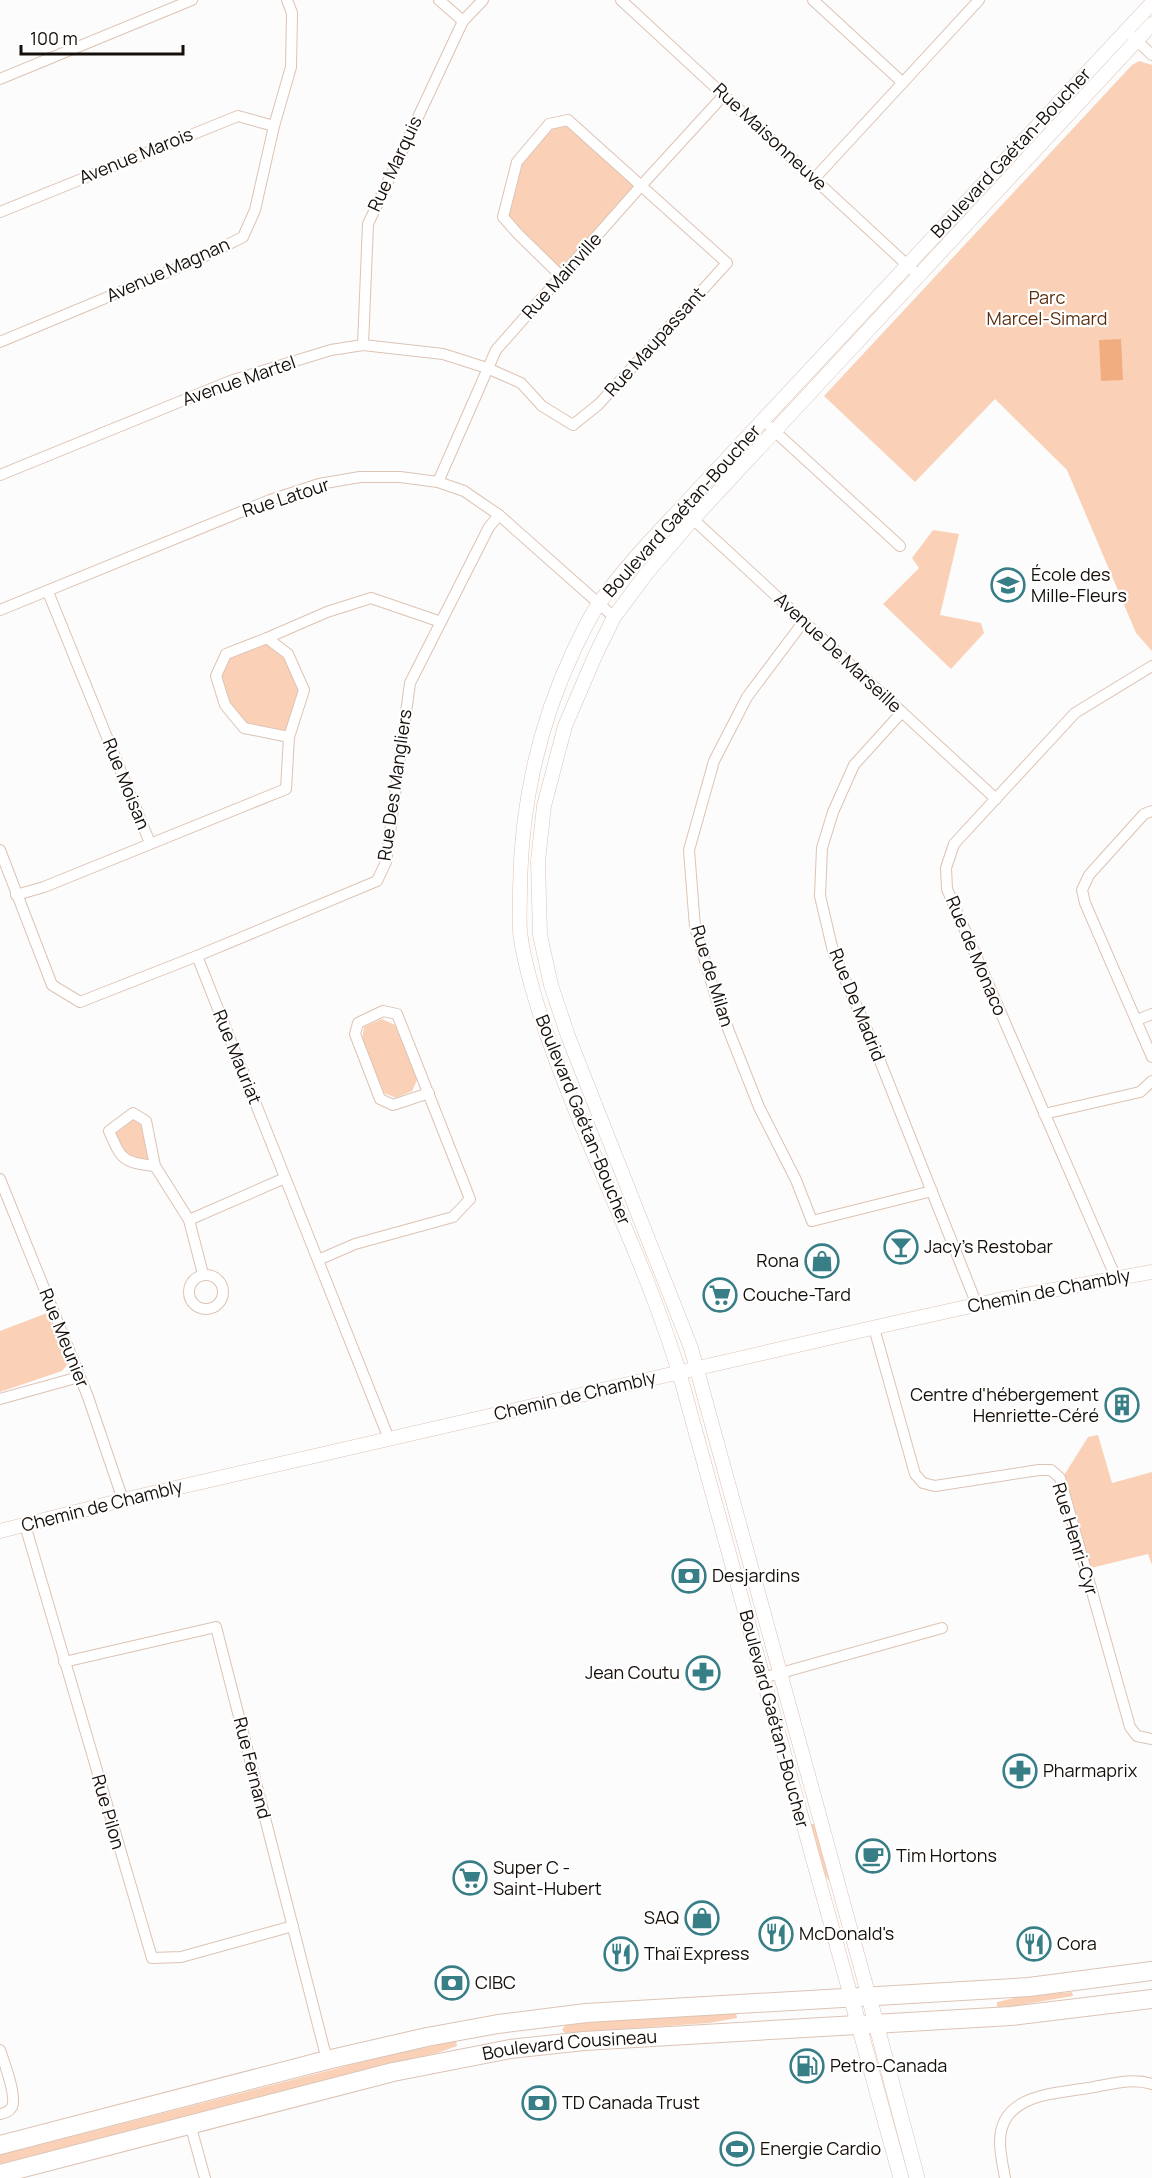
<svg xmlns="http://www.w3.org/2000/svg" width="1152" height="2178" viewBox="0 0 1152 2178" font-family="Manrope,sans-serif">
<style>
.green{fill:#fad1b7}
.water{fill:#f1ad80}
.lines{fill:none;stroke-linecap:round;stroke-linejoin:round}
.minor-casing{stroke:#dcc3b4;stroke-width:12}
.tertiary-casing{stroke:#dcc3b4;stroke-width:15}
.secondary-casing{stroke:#dcc3b4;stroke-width:16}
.primary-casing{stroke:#dcc3b4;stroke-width:20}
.minor{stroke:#fff;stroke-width:10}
.tertiary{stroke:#fff;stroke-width:14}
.secondary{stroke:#fff;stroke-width:15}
.primary{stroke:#fff;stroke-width:18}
.labels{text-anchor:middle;stroke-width:4.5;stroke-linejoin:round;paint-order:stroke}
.street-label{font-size:18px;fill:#160e09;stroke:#fff}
.park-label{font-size:18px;fill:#5c300f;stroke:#fff}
.poi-label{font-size:18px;fill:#160e09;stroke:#fff;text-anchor:start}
</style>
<rect width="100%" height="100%" fill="#fcfcfc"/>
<g class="green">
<path d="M1139,61l13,4v586l-16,-18 -69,-163 -72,-71 -80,83 -91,-86 308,-331z"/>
<path d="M568,120l72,67 -79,89 -58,-59 14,-55 32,-38z"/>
<path d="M933,530l26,4 -19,81 41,8 3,10 -33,36 -68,-65 36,-36 -7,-10z"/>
<path d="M267,638l21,16 16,36 -15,47 -45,-9 -19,-23 -9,-29 10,-22z"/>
<path d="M382,1019l13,6 23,53 -6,13 -16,7 -12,-5 -22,-53 2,-13z"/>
<path d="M134,1116l9,8 9,39 -22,-3 -18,-28z"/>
<path d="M47,1313l21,51 -6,7 -62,21v-61z"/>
<path d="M1098,1435l14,48 40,-11v93l-4,-11 -57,14 -28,-91 25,-40z"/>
<path d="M810,1824h5l16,57h-2l-6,-9z"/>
<path d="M1072,1992l1,4 -58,10 -18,1v-5l27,-6z"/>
<path d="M736,2013l1,5 -28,5 -144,10 -3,-3 4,-6z"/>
<path d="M456,2041l1,5 -20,7 -59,13 -378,98v-9l385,-99z"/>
</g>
<path class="water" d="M1121,339l2,41 -22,1 -2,-41z"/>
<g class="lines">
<g class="minor-casing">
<g id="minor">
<path d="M439,0l24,21"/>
<path d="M621,0l297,275"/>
<path d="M813,0l90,83"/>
<path d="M1133,37l19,18"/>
<path d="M0,79l192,-79"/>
<path d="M814,179l165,-179"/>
<path d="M0,212l238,-96 36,10"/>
<path d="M0,342l199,-83 44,-22 12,-27 19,-84 17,-59 1,-54 -5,-13"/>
<path d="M363,345l5,-121 95,-203 20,-21"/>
<path d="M770,427l130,119"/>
<path d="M0,475l233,-95 98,-30 32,-5 80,9 44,14 34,15 21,23 31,19 26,-21 128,-141 -159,-143 -19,4 -32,38 -14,55 15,17 43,42"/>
<path d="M438,482l58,-132 144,-163 84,-92"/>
<path d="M681,508l315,291"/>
<path d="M48,592l102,251"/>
<path d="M0,610l270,-110 49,-16 41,-7h40l38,5 26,9 35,24 115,102"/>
<path d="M804,621l-57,76 -33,64 -25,89 6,77 22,74 42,106 37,73 16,41 120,-30"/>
<path d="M267,638l60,-26 44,-14 70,24"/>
<path d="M902,712l-48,53 -21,47 -11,36 -2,48 13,55 43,100 101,254"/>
<path d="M1152,811l-8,3 -55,61 -7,15 3,13 67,154"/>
<path d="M0,850l52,135 28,17 117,-46 180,-75 9,-19 24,-179 79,-156 10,-12"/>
<path d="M16,895l28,-8 242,-98 3,-52 15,-47 -16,-36 -21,-16 -41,16 -10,22 9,29 19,23 45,9"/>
<path d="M197,956l192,483"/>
<path d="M1137,1020l15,-6"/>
<path d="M1044,1114l96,-22 12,-11"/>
<path d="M155,1166c-32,-4 -33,-5 -46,-35l24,-18 13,8 9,45 34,54 14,54"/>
<path d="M0,1179l88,218 35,103"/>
<path d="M189,1220l96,-42"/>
<path d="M318,1260l37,-16 98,-27 17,-18 -73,-185 -14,-3 -25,12 -3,11 25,65 13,6 36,-12"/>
<circle cx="206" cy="1292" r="17"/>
<path d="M1116,1278l-169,-389 -1,-21 8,-24 121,-131 77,-47"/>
<path d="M874,1328l41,146 8,9 12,3 104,-16h12l9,8 70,249 7,9 15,3"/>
<path d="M0,1399l79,-22"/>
<path d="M25,1525l127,433 29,-1 112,-31"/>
<path d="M64,1662l152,-35 111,433"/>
<path d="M763,1678l179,-50"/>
<path d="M0,2050c4,12 17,46 12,57 -3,5 -7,6 -12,7"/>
<path d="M190,2124l15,54"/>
<path d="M1005,2178c-2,-12 -5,-24 -5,-36 0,-48 54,-48 88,-54 20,-3 44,-11 64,-4"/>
</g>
</g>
<g class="tertiary-casing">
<g id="tertiary">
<path d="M0,1531l123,-31 771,-177 109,-24 149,-27"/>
<path d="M851,1997l-168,-611c-35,-123 -97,-236 -138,-357 -9,-26 -22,-70 -25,-97 -1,-14 0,-29 0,-43 1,-82 18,-162 53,-237 8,-16 16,-35 27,-50 24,-34 53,-64 81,-94l471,-505"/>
<path d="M869,1997l-178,-649 -123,-312 -17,-51 -11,-50 -2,-74 6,-55 21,-80 30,-70 19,-39 32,-43 47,-55 459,-495"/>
</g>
</g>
<g class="secondary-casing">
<g id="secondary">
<path d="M851,1997l50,181"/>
<path d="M869,1997l48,181"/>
</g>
</g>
<g class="primary-casing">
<g id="primary">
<path d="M0,2145l327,-85 100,-23 71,-13 88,-11 443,-26 123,-16"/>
<path id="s1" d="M0,2174l393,-102 117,-23 74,-8 427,-25 141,-17"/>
</g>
</g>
<use href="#minor" class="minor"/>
<use href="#tertiary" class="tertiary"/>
<use href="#secondary" class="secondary"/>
<use href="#primary" class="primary"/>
</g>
<defs>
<g id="school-ring" transform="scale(1.725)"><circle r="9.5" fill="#fff" stroke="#377e86" stroke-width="1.5"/><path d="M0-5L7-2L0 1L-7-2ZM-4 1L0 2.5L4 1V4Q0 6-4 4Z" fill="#377e86"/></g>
<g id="bar-ring" transform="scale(1.725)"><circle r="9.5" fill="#fff" stroke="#377e86" stroke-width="1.5"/><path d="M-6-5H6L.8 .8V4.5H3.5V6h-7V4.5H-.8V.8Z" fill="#377e86"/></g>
<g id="shop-ring" transform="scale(1.725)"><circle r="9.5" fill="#fff" stroke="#377e86" stroke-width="1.5"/><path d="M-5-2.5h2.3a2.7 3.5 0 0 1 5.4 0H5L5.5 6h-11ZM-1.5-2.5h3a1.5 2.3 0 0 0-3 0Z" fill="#377e86"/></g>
<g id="supermarket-ring" transform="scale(1.725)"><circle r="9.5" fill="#fff" stroke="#377e86" stroke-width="1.5"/><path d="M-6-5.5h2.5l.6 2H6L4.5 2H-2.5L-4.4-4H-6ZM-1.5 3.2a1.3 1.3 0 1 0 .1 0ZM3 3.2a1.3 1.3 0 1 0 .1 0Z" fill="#377e86"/></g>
<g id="building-ring" transform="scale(1.725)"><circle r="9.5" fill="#fff" stroke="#377e86" stroke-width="1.5"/><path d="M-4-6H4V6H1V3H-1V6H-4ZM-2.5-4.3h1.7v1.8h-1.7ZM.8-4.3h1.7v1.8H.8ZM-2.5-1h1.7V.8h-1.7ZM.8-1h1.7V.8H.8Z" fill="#377e86"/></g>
<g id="bank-ring" transform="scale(1.725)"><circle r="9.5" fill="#fff" stroke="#377e86" stroke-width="1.5"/><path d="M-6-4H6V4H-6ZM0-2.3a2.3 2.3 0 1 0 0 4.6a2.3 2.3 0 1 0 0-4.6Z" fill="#377e86"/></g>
<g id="pharmacy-ring" transform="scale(1.725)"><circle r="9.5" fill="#fff" stroke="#377e86" stroke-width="1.5"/><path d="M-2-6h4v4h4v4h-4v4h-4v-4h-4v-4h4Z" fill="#377e86"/></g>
<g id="cafe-ring" transform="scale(1.725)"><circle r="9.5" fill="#fff" stroke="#377e86" stroke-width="1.5"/><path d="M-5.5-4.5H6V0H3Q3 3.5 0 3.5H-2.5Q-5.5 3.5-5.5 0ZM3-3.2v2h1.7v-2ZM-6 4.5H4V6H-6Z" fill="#377e86"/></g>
<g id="restaurant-ring" transform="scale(1.725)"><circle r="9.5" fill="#fff" stroke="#377e86" stroke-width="1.5"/><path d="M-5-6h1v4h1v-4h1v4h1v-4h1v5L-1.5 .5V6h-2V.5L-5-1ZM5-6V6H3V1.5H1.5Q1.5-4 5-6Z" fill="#377e86"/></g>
<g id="fuel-ring" transform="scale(1.725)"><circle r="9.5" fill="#fff" stroke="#377e86" stroke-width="1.5"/><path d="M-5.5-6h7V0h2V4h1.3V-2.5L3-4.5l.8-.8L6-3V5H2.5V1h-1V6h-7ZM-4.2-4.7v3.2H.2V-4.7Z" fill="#377e86"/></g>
<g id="stadium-ring" transform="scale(1.725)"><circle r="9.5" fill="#fff" stroke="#377e86" stroke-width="1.5"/><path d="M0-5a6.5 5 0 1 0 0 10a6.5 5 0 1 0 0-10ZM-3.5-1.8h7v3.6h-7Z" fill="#377e86"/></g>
</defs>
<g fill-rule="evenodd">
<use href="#school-ring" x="1008" y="585"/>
<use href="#bar-ring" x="901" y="1247"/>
<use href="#shop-ring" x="822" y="1261"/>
<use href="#supermarket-ring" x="720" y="1295"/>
<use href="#building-ring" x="1122" y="1405"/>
<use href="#bank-ring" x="689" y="1576"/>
<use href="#pharmacy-ring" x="703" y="1673"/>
<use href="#pharmacy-ring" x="1020" y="1771"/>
<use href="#cafe-ring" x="873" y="1856"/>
<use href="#supermarket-ring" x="470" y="1878"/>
<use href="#shop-ring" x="702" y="1918"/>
<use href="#restaurant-ring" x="776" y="1934"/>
<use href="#restaurant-ring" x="1034" y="1944"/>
<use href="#restaurant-ring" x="621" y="1954"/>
<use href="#bank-ring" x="452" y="1983"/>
<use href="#fuel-ring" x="807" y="2066"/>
<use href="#bank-ring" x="539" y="2103"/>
<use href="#stadium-ring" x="737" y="2149"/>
</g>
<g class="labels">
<g class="street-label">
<text transform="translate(770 137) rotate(43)" y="6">Rue Maisonneuve</text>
<text transform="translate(1011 153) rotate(-47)" y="6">Boulevard Gaétan-Boucher</text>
<text transform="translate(136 156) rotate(-22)" y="6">Avenue Marois</text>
<text transform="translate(395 164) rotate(-65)" y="6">Rue Marquis</text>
<text transform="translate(168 270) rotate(-24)" y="6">Avenue Magnan</text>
<text transform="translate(562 276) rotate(-48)" y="6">Rue Mainville</text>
<text transform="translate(655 342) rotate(-48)" y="6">Rue Maupassant</text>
<text transform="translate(239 381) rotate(-19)" y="6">Avenue Martel</text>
<text transform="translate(286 498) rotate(-18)" y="6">Rue Latour</text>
<text transform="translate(682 511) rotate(-48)" y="6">Boulevard Gaétan-Boucher</text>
<text transform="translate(838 653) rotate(43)" y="6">Avenue De Marseille</text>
<text transform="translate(126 784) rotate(68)" y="6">Rue Moisan</text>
<text transform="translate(395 785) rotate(-82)" y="6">Rue Des Mangliers</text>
<text transform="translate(976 956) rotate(67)" y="6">Rue de Monaco</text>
<text transform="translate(712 976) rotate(73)" y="6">Rue de Milan</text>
<text transform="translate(857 1005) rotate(68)" y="6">Rue De Madrid</text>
<text transform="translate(237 1057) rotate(68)" y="6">Rue Mauriat</text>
<text transform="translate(583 1120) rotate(68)" y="6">Boulevard Gaétan-Boucher</text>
<text transform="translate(1049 1291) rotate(-11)" y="6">Chemin de Chambly</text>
<text transform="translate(64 1338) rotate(68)" y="6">Rue Meunier</text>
<text transform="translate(575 1396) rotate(-13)" y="6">Chemin de Chambly</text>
<text transform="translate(102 1506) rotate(-14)" y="6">Chemin de Chambly</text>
<text transform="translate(1075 1539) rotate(73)" y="6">Rue Henri-Cyr</text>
<text transform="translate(774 1719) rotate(75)" y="6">Boulevard Gaétan-Boucher</text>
<text transform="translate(252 1768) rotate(76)" y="6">Rue Fernand</text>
<text transform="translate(108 1812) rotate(74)" y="6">Rue Pilon</text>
<text dy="6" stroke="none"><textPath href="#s1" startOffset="585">Boulevard Cousineau</textPath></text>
</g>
<g class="park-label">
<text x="1047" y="304">Parc<tspan x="1047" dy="21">Marcel-Simard</tspan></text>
</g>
<g class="poi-label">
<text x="1031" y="581">École des<tspan x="1031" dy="21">Mille-Fleurs</tspan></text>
<text x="924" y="1253">Jacy's Restobar</text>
<text x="799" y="1267" text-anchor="end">Rona</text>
<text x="743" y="1301">Couche-Tard</text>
<text x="1099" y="1401" text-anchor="end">Centre d'hébergement<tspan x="1099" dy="21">Henriette-Céré</tspan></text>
<text x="712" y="1582">Desjardins</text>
<text x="680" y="1679" text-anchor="end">Jean Coutu</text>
<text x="1043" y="1777">Pharmaprix</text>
<text x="896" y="1862">Tim Hortons</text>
<text x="493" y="1874">Super C -<tspan x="493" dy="21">Saint-Hubert</tspan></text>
<text x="679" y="1924" text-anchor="end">SAQ</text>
<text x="799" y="1940">McDonald's</text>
<text x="1057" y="1950">Cora</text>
<text x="644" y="1960">Thaï Express</text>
<text x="475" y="1989">CIBC</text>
<text x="830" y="2072">Petro-Canada</text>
<text x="562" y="2109">TD Canada Trust</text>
<text x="760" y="2155">Energie Cardio</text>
</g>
</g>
<path d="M21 45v9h162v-9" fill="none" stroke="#160e09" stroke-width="3"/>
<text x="30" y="45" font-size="18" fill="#160e09" stroke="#ffffff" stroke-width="4.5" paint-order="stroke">100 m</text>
</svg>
